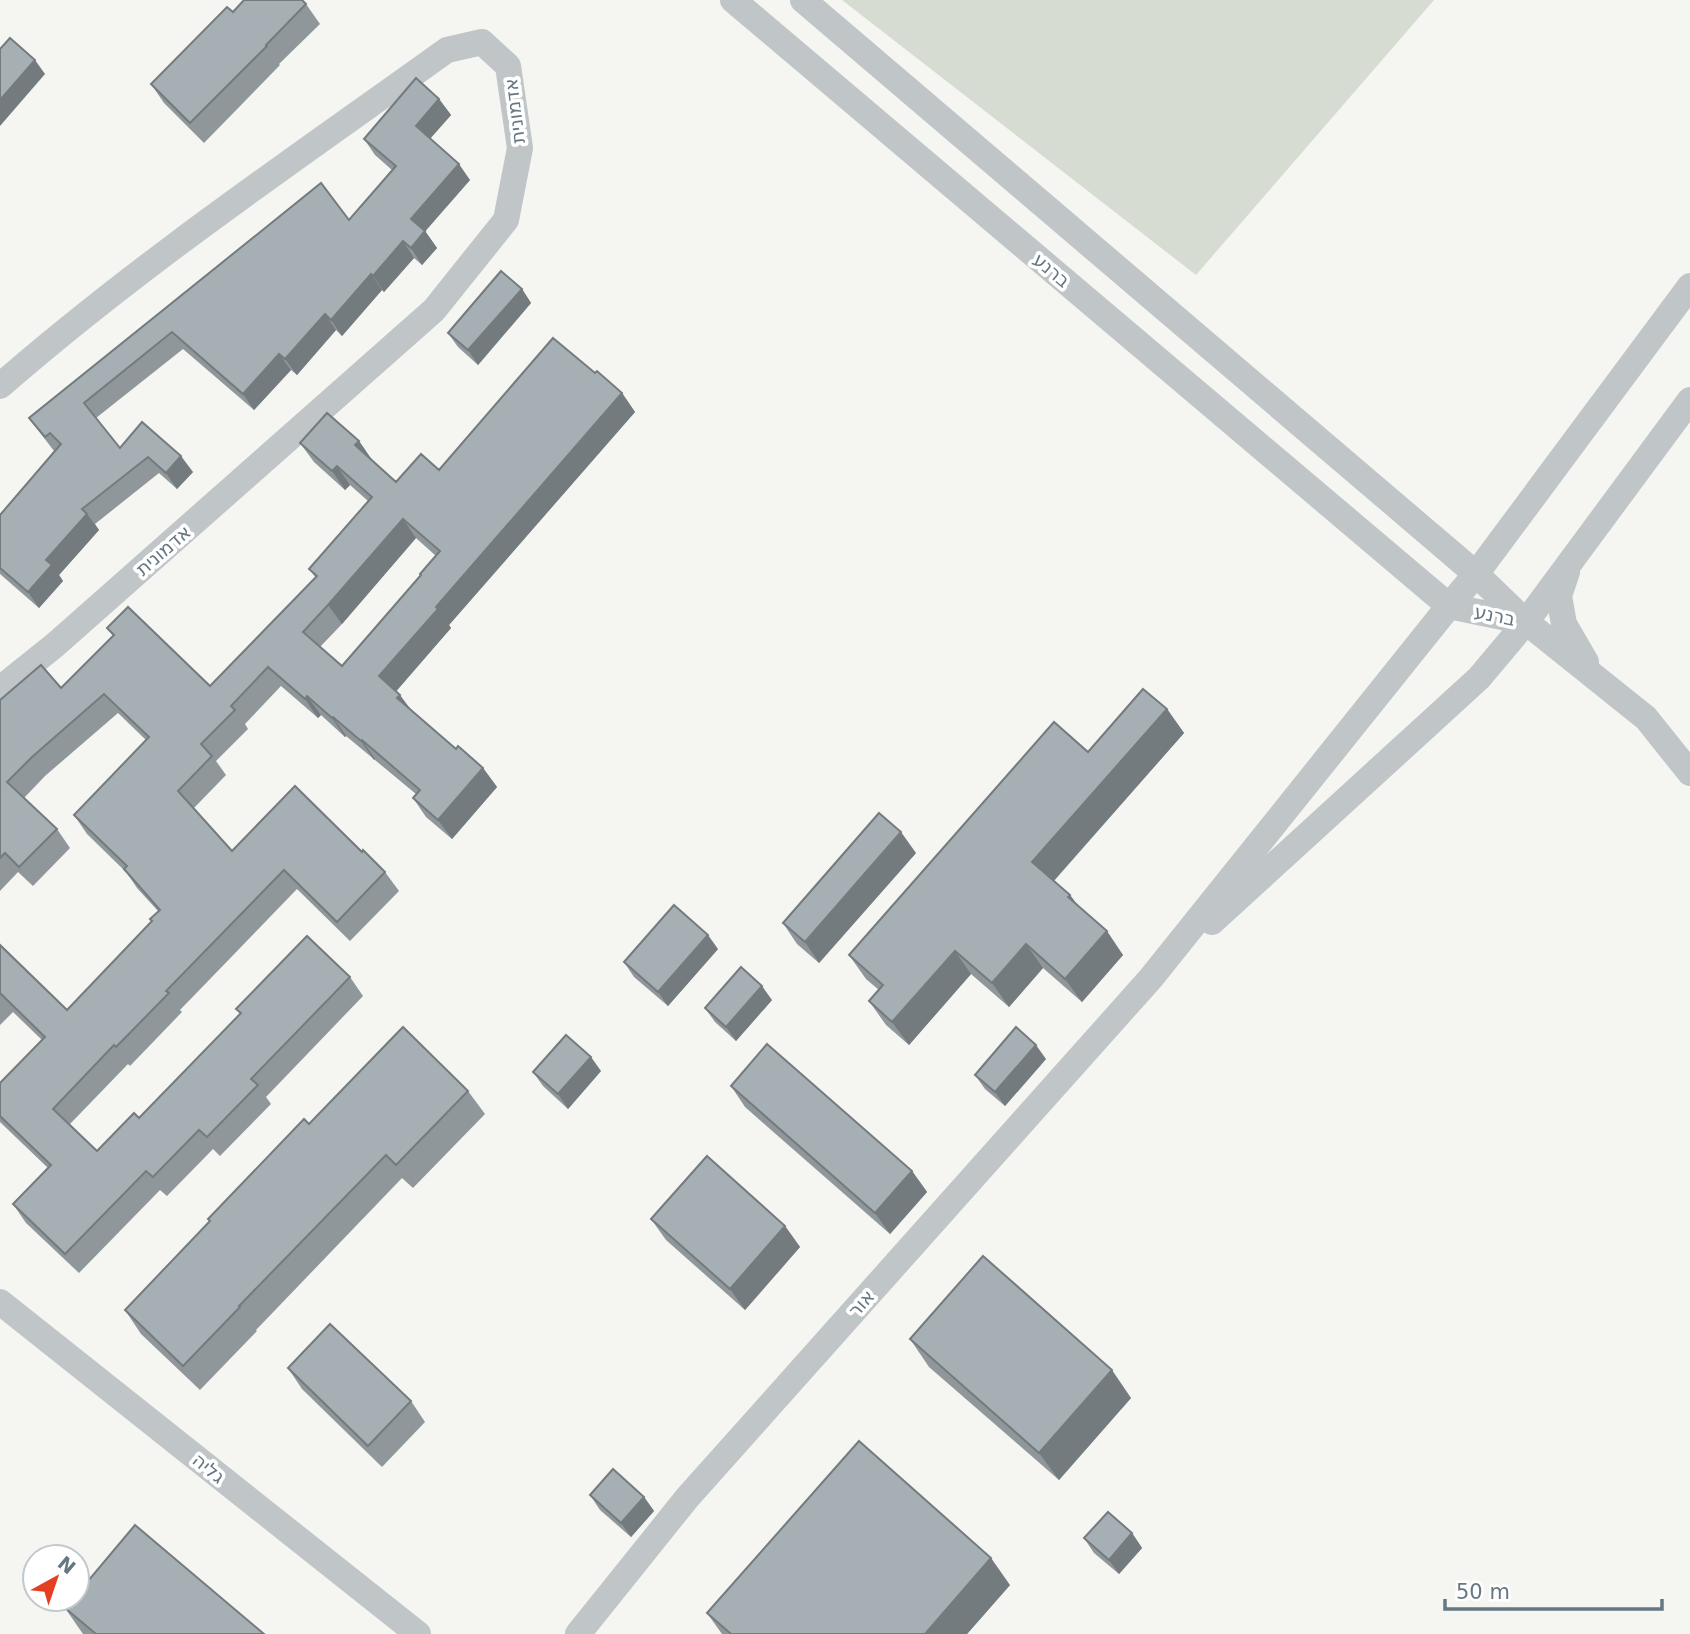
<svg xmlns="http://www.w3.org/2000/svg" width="1690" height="1634" viewBox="0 0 1690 1634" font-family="'DejaVu Sans','Noto Sans Hebrew',sans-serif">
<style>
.green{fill:#d6dcd2}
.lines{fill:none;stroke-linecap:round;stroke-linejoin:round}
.street{stroke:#c0c5c7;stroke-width:26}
.wall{fill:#8f979b;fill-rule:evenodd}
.shaded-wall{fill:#747b7e}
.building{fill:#a6b0b4;stroke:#747b7e;stroke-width:2;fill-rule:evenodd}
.labels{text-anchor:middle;stroke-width:7;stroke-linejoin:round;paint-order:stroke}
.street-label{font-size:19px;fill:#647782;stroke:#fff}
</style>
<rect width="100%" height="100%" fill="#f5f5f1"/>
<path class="green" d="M842,0h592l-238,275z"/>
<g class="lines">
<g class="street">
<path d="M733,0l716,606 77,16"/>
<path d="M803,0l673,574 50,48 120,96 44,55"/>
<path d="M0,386c140,-122 295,-227 447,-336l35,-8 26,24 12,82 -14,72 -72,90 -379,335 -55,44"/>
<path d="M1567,572l-8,24 5,28 22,38"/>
<path d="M1212,922l267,-244 47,-56 164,-222"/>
<path d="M0,1302l418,332"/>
<path d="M578,1634l109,-136 464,-520 298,-372 27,-32 214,-288"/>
</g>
</g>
<g class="wall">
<path d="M306,4l14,20 -41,40 1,1 -76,78 -40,-40 -13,-19 82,-72z"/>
<path d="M439,99l12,16 -21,24 40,41 -45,51 12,17 -15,17 -8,-7 -30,34 -2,-2 -40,46 -6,-6 -39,45 -6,-5 -37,40 -71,-61 -87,69 24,30 73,24 -16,17 -18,-16 -64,51 4,6 -40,45 4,6 -24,27 -39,-34v-59l54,-64 -25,-33 320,-198 43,-50 -17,-15 -11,-16z"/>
<path d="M522,289l9,14 -53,62 -20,-18 -10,-14z"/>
<path d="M595,373l27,20 13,19 -186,213 2,3 -55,63 15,19 45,39 27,19 14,19 -45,52 -26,-22 -13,-19 3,-4 -70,-58 -1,1 -24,-22 -3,3 -37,-32 -36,38 3,5 -32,32 10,14 -32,33 38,43 130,1 23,20 14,19 -49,50 -53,-52 -117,121 2,2 -52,54 -2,-2 -58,60 27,27 42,-33 101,-104 -4,-5 114,-32 13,19 -97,101 5,7 -51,52 -7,-7 -46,47 -7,-6 -81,83 -53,-50 -13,-19 35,-36 -48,-46v-39l42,-43 -29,-28 -13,13v-80l67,65 85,-88 6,-11 -21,-23 -10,-15 -40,-39 -13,-19 72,-75 -28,-27 -73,63 -21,22 33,31 13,19 -37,38 -15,-14 -18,19v-191l61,-12 52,-52 -6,-8 103,58 106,-108 -7,-9 59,-68 -18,-16 -5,5 -31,-28 -14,-19 59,-2 13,19 24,22 43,-12zM416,538l20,18 -15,19 -79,91 -22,-19 22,-23z"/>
<path d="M1167,709l17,24 -130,148 16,14 9,12 44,48 -41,47 -39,-34 -34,39 -38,-33 -62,71 -23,-20 -17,-24 10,-11 -13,-11 -17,-24 239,-203z"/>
<path d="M916,853l-97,110 -22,-19 -14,-21z"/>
<path d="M718,949l-50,57 -34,-29 -10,-15z"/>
<path d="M772,1000l-36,41 -21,-19 -10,-14z"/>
<path d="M1046,1059l-41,47 -20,-17 -10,-14z"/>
<path d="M601,1071l-33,38 -25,-23 -10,-14z"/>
<path d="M731,1086l181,85 15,21 -37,42 -145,-127z"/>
<path d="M468,1091l17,23 -72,74 -11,-10 -146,152 1,1 -57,59 -59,-56 -16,-24 85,-88 -2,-3 101,-95z"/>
<path d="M651,1219l134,7 15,21 -55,63 -79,-70z"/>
<path d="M910,1339l221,59 -72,82 -130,-113z"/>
<path d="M288,1368l123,33 14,21 -43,45 -80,-78z"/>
<path d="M590,1495l54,2 10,14 -23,26 -31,-27z"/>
<path d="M1132,1533l10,15 -23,26 -25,-21 -10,-15z"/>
<path d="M1010,1585l-43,49h-245l-15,-21z"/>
<path d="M65,1608l199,26h-181z"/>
</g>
<g class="shaded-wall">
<path d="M35,60l10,14 -45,52v-26z"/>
<path d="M439,99l12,16 -24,27 -11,-16z"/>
<path d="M459,164l11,16 -48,55 -11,-16z"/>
<path d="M425,231l12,17 -15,17 -11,-17z"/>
<path d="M403,241l11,17 -30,34 -11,-16z"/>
<path d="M371,274l11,16 -40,46 -11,-16z"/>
<path d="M522,289l9,14 -53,62 -10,-15z"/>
<path d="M325,314l11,16 -39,45 -12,-16z"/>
<path d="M279,354l12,16 -37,40 -11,-16z"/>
<path d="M622,393l13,19 -186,213 2,3 -58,67 -14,-19 57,-69z"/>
<path d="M359,441l13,19 -4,4 -13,-19z"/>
<path d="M181,456l12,16 -16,17 -11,-16z"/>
<path d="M337,466l13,19 -5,5 -13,-19z"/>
<path d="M87,514l12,16 -40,45 4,6 -24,27 -11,-16 18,-32z"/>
<path d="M403,519l13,19 -74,86 -14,-19z"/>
<path d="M400,695l14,19 -17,-16z"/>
<path d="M307,696l14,19 -3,3 -13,-19z"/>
<path d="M1167,709l17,24 -135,153 -17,-24z"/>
<path d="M333,717l13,19 -1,1 -13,-19z"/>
<path d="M362,740l13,19 -1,1 -13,-19z"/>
<path d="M483,768l14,19 -45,52 -14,-19z"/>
<path d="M901,832l15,21 -97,110 -14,-21z"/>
<path d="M1070,895l17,23 -19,-21z"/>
<path d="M1107,931l16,24 -41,47 -17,-23z"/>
<path d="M708,935l10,14 -50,57 -10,-14z"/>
<path d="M1026,944l17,24 -34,39 -17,-24z"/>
<path d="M955,951l16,23 -62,71 -17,-23z"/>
<path d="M762,986l10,14 -36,41 -10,-14z"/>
<path d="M1036,1045l10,14 -41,47 -10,-14z"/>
<path d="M591,1057l10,14 -33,38 -10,-15z"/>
<path d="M912,1171l15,21 -37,42 -15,-21z"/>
<path d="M785,1226l15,21 -55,63 -15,-21z"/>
<path d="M1112,1370l19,28 -72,82 -20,-27z"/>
<path d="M644,1497l10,14 -23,26 -10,-14z"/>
<path d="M1132,1533l10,15 -23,26 -10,-14z"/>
<path d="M991,1558l19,27 -43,49h-42z"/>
</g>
<g class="building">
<path d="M244,0h58l4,4 -40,41 1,1 -77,77 -39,-39 76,-77 6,5z"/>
<path d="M10,38l25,22 -35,40v-51z"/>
<path d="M416,78l23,21 -23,27 43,38 -48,55 14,12 -14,17 -8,-7 -30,35 -2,-2 -40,46 -6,-6 -40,45 -6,-5 -36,40 -71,-62 -88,71 36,45 22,-26 39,34 -15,17 -18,-16 -66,52 5,5 -41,46 6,5 -24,27 -28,-24v-53l61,-71 -11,-11 -5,4 -16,-19 292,-235 28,37 47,-54 -32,-27z"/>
<path d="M501,271l21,18 -54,61 -20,-17z"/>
<path d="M553,338l42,35 2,-2 25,22 -186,214 2,2 -59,67 21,19 -3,3 59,51 2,-3 25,22 -45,52 -25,-22 7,-8 -58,-50 -1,1 -28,-24 -1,1 -25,-22 -2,3 -37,-32 -37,39 4,4 -34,34 11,12 -34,35 54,60 63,-65 67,66 1,-2 22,22 -48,50 -53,-52 -118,121 3,2 -53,54 -2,-2 -61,64 44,42 37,-38 5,5 102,-105 -5,-4 71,-73 43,41 -99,102 7,6 -51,52 -8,-7 -46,47 -7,-6 -81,83 -52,-50 38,-39 -51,-49v-33l45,-46 -45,-44v-48l67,65 85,-89 -2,-2 10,-9 -36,-41 3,-3 -53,-51 75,-78 -45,-43 -72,63 -25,25 50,47 -38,38 -14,-14 -5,5v-158l41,-35 20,23 53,-53 -7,-7 21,-21 82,79 107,-110 -8,-7 63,-72 -35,-31 -5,5 -32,-28 27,-30 32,28 -4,4 41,37 25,-28 18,16zM403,519l37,32 -20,23 1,1 -79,91 -39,-34 25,-27z"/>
<path d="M1143,689l24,20 -135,153 38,33 -2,2 39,34 -42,48 -39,-35 -34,39 -37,-32 -63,71 -23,-21 14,-16 -34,-30 205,-233 34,30z"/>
<path d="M879,813l22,19 -96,110 -22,-19z"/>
<path d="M674,905l34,30 -50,57 -34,-30z"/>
<path d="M741,967l21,19 -36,41 -21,-19z"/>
<path d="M403,1027l65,64 -72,74 -10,-10 -147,151 1,1 -57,59 -58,-56 85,-89 -2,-2 96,-100 5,5z"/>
<path d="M1016,1027l20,18 -41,47 -20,-17z"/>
<path d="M566,1035l25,22 -33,37 -25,-22z"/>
<path d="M767,1044l145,127 -37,42 -144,-127z"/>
<path d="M707,1156l78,70 -55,63 -79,-70z"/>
<path d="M983,1256l129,114 -73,83 -129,-114z"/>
<path d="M330,1324l81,77 -43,45 -80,-78z"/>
<path d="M859,1441l132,117 -66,76h-194l-24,-21z"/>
<path d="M613,1469l31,28 -23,26 -31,-28z"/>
<path d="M1108,1512l24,21 -23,27 -25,-22z"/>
<path d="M135,1525l129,109h-168l-31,-26 8,-9h4v-5z"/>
</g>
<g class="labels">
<g class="street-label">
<text transform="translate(514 111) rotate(-97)" y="7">אדמונית</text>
<text transform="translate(1052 270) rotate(40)" y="7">ברנע</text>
<text transform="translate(163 550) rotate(-41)" y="7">אדמונית</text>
<text transform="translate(1495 615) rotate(12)" y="7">ברנע</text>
<text transform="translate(861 1303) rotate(-48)" y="7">אור</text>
<text transform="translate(209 1468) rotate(39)" y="7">גליה</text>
</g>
</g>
<g transform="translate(56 1578) rotate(40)"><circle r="33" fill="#ffffff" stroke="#c1c9cd" stroke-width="2"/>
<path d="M0-5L12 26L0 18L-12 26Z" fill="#e43f22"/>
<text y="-10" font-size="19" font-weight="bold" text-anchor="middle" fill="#647782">N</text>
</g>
<path d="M1445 1599v10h217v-10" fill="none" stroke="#647782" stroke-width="3.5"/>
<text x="1456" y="1599" font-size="21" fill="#647782" stroke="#ffffff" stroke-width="5" paint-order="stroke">50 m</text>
</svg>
